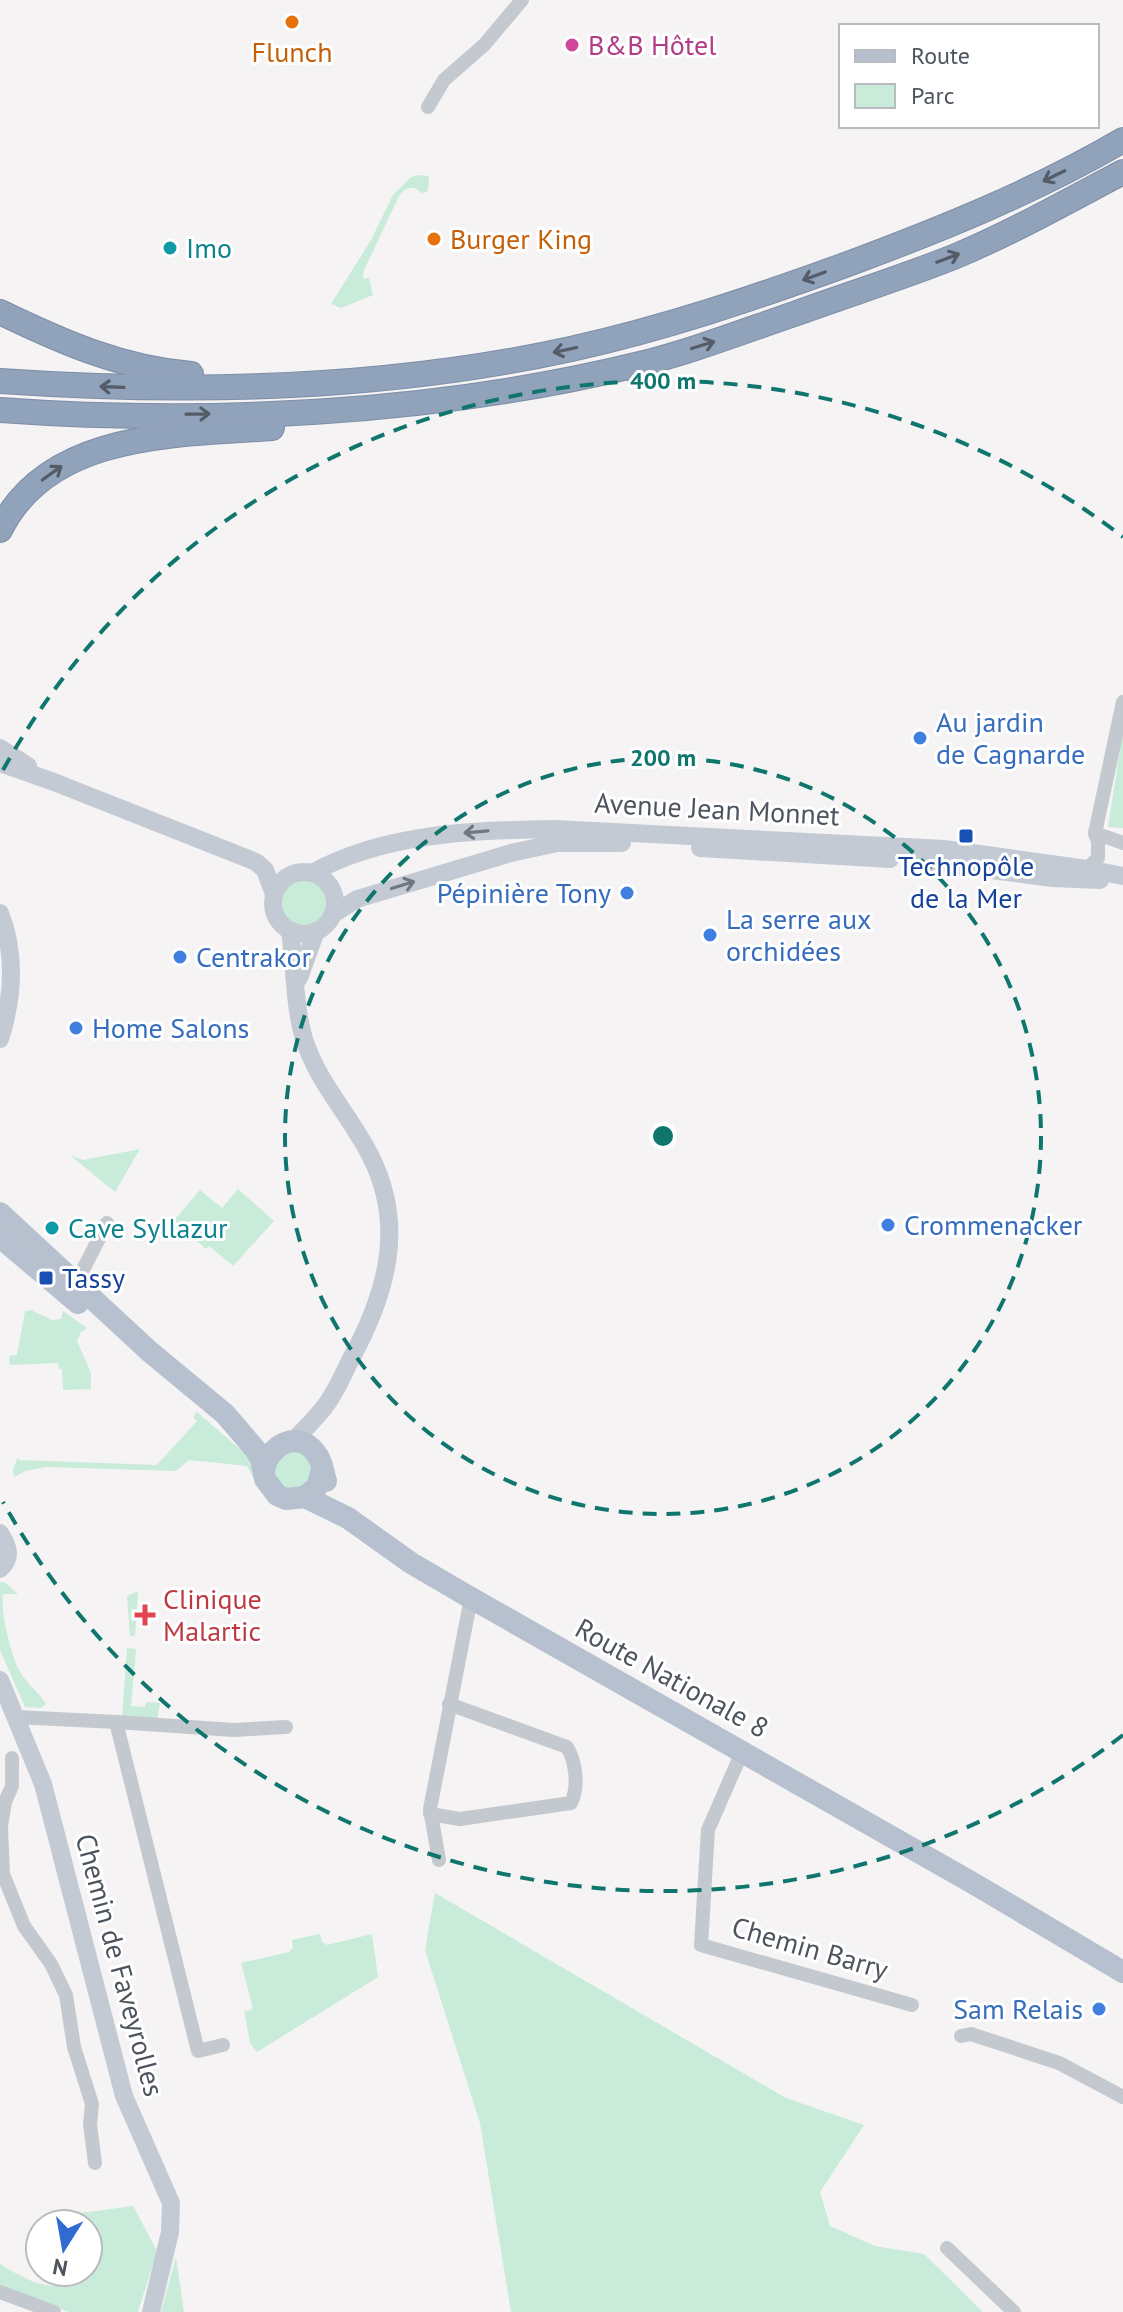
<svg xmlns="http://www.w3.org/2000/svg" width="1123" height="2312" viewBox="0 0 1123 2312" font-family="'PT Sans',sans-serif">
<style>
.green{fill:#c8ecd9}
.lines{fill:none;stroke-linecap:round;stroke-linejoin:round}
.highway-casing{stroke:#7c8da7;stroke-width:26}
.street{stroke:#c3c9cf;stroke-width:14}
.secondary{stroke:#c3cad4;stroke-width:18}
.primary{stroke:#b6c0ce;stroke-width:22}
.highway{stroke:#91a2bb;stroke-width:24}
.oneway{stroke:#545c67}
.oneway2{stroke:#707781}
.ring{fill:none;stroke:#0f766e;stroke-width:4;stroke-dasharray:14 10}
.food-dot{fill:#e8710a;stroke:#fff;stroke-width:3}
.hotel-dot{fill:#d1479c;stroke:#fff;stroke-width:3}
.culture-dot{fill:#0f9aa8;stroke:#fff;stroke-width:3}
.shop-dot{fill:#3f7fe0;stroke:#fff;stroke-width:3}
.transit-dot{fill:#1a4fb4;stroke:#fff;stroke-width:3}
.health-dot{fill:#e0444e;stroke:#fff;stroke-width:3}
.labels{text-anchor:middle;stroke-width:6;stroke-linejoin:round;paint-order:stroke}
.hotel-label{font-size:28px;fill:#b23c85;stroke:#fff;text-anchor:start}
.food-label{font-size:28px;fill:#c56008;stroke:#fff}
.culture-label{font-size:28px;fill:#0d838f;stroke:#fff;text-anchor:start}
.shop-label{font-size:28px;fill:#366cbe;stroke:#fff;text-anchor:start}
.street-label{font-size:28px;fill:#4d545e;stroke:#fff}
.transit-label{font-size:28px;fill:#164399;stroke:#fff}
.health-label{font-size:28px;fill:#be3a42;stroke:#fff;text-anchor:start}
.centre{fill:#0f766e;stroke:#fff;stroke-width:4}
.ring-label{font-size:24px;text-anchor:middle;font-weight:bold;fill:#0f766e;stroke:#fff;stroke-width:6;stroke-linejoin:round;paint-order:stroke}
</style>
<rect width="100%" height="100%" fill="#f5f3f3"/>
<g class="green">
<path d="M416,175l13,1 -1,15 -6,2c-9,-7 -14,-7 -22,1l-36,76 -1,9 6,-1 4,17 -32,13 -10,-4 40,-64 22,-45 17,-17z"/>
<path d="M1123,731v97l-15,-1z"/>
<circle cx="304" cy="903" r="25"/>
<path d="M140,1149l-25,43 -45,-37 13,5z"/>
<path d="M238,1189l36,32 -41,45 -24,-20 -3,3 -13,-11 -3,3 -20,-16 30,-35 22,18z"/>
<path d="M31,1310l21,10 9,-1 2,-8 24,17 -6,4 -4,9 14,32v16l-28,1 -1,-21h-3l-1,-6 -48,2 -1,-9 8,-1 8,-44z"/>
<path d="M197,1412l58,50 -1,17 -7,-13 -58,-6 -13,11 -130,-4 -21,4 -11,6 -1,-8 5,-12 1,3 138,5 40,-44 -4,-4z"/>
<path d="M282,1451h22l12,25 -21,17 -20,-9 -3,-22z"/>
<path d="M0,1582h4l14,12h-15c-3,15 7,58 15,74 6,14 20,23 28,36l-5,4 -16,-1 -25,-57z"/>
<path d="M138,1591l-3,45h-5l-3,-40z"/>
<path d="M127,1648l9,1 -5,57 14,1 1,-5 14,1 -3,17 -35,-3z"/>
<path d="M435,1893l351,205 78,27 -44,67 10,34 45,20 49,8 59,58h-472l-31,-189 -55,-173z"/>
<path d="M320,1934l2,8 5,3 45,-11 6,43 -121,75 -7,-9 -6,-32 8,-1v-6l-11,-41 48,-11 4,-4 -1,-8z"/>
<path d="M133,2206l24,45 -19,61h-69l-69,-26v-22c25,15 58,36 82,8h6v-48h-7v-11z"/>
<path d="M176,2257l8,55h-23z"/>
</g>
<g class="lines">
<g class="highway-casing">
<g id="highway">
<path d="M0,312c62,30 121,56 191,62"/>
<path d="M0,381c190,13 384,9 571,-32 95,-21 186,-52 277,-85 94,-35 188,-73 275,-124"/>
<path d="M0,410c207,15 434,4 636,-45 54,-13 108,-34 161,-52 52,-19 107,-36 159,-57 57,-24 112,-55 167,-84"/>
<path d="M0,530c49,-99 178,-95 272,-102"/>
</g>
</g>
<g class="street">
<path d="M428,107l16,-27 40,-35 38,-45"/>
<path d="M1095,833l28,10"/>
<path d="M1081,874l17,-16v-16l-3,-9 28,-131"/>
<path d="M73,1289l34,-66"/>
<path d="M16,1717l100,5 82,329 25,-6"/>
<path d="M116,1722l118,8 52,-3"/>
<path d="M742,1752l-34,78 -7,115 211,60"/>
<path d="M12,1758v28l-7,16 -4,24 2,48 21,52 27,38 15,31 8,52 18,57 -2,20 5,39"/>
<path d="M430,1814l30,5 111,-16c8,-16 5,-41 -4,-56l-118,-43"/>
<path d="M439,1860l-9,-51 41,-211"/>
<path d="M961,2036l10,-2 88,29 64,34"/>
<path d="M947,2248l67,64"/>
<path d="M0,2292l54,20"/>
</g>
<g class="secondary">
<path d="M0,748l28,18"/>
<path d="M0,763l54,19 202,80 9,8 9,24"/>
<path d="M700,848l190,11"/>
<path d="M923,861l129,17 48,2"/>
<circle cx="304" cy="903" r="31"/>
<path d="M312,873c72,-40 162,-43 242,-44l390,20 143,20 36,7"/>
<path d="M0,913c16,41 13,85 0,126"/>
<path d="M332,915l25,-16 154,-46 46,-10h65"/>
<path d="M290,930c5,36 4,75 14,109 14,44 45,75 66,116 36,70 17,137 -18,202 -9,17 -17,38 -30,53 -9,11 -19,21 -29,31"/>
<path d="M299,978l17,-47"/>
<path d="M0,1533c8,13 13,24 0,36"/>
<path d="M0,1680l43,104 81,312 47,107 -1,29 -19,80"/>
</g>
<g class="primary">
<path d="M0,1213l149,138 76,63 30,35 6,10 4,20 12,16 9,4 19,-2 12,-10 5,-17"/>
<path d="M0,1237l78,66"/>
<path d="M264,1470c4,-24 33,-41 51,-18 7,8 8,19 11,29"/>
<path d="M305,1497l43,21 63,45 60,35 500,284 152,90"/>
</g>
<use href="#highway" class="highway"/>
</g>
<defs><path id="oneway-shaft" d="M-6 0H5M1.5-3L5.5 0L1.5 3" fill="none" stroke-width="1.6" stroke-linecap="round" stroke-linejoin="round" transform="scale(2)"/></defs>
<g class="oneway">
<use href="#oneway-shaft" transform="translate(1054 176) rotate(154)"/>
<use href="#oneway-shaft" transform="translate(948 258) rotate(-21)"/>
<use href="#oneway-shaft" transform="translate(814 276) rotate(160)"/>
<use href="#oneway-shaft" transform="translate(703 345) rotate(-17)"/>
<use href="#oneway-shaft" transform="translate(565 350) rotate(168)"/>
<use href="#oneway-shaft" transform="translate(112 387) rotate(-178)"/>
<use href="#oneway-shaft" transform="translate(198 414) rotate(-1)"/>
<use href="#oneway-shaft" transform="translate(52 473) rotate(-36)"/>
</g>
<g class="oneway2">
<use href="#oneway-shaft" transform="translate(476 832) rotate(175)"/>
<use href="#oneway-shaft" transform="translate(403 885) rotate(-17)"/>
</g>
<g class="ring">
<circle cx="663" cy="1136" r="378"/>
<path d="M1123 1735A755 755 0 0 1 3 1502M3 770A755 755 0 0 1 1123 537"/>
</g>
<g class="food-dot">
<circle cx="292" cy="22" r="8"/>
<circle cx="434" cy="239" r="8"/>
</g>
<circle class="hotel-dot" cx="572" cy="45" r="8"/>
<g class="culture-dot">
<circle cx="170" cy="248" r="8"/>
<circle cx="52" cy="1228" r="8"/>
</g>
<g class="shop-dot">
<circle cx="920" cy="738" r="8"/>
<circle cx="627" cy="893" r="8"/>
<circle cx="710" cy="935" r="8"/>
<circle cx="180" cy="957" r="8"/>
<circle cx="76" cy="1028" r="8"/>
<circle cx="888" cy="1225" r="8"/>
<circle cx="1099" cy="2009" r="8"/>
</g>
<g class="transit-dot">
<rect x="958" y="828" width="16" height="16" rx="4"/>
<rect x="38" y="1270" width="16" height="16" rx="4"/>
</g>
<path class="health-dot" d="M141 1603h8v8h8v8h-8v8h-8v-8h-8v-8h8z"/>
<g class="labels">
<g class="hotel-label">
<text x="588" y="55">B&amp;B Hôtel</text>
</g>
<g class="food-label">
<text x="292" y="62">Flunch</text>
<text x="450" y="249" text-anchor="start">Burger King</text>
</g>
<g class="culture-label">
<text x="186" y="258">Imo</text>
<text x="68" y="1238">Cave Syllazur</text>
</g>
<g class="shop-label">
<text x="936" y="732">Au jardin<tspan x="936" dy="32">de Cagnarde</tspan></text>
<text x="611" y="903" text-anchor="end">Pépinière Tony</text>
<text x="726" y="929">La serre aux<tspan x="726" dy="32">orchidées</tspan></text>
<text x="196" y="967">Centrakor</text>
<text x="92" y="1038">Home Salons</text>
<text x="904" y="1235">Crommenacker</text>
<text x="1083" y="2019" text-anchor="end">Sam Relais</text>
</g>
<g class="street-label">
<text transform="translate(717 809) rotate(3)" y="10">Avenue Jean Monnet</text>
<text transform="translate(672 1678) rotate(29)" y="10">Route Nationale 8</text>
<text transform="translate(810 1948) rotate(16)" y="10">Chemin Barry</text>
<text transform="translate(120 1965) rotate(75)" y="10">Chemin de Faveyrolles</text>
</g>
<g class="transit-label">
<text x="966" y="876">Technopôle<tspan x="966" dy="32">de la Mer</tspan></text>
<text x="62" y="1288" text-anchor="start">Tassy</text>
</g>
<g class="health-label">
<text x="163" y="1609">Clinique<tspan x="163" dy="32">Malartic</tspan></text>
</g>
</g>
<circle cx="663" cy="1136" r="12" class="centre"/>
<g class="ring-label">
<text x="663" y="389">400 m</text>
<text x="663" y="766">200 m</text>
</g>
<rect x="839" y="24" width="260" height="104" fill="#ffffff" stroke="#b8bbbf" stroke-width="2"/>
<rect x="855" y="50" width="40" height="12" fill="#b6c0ce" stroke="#b8bbbf" stroke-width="2"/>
<text x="911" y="64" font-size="24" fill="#4d545e">Route</text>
<rect x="855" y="84" width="40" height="24" fill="#c8ecd9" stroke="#b8bbbf" stroke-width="2"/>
<text x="911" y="104" font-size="24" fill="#4d545e">Parc</text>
<g transform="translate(64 2248) rotate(191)"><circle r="38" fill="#ffffff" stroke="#b8bbbf" stroke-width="2"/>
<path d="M0-6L14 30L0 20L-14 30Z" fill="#316ad1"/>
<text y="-12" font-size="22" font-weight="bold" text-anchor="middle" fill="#4d545e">N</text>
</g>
</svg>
